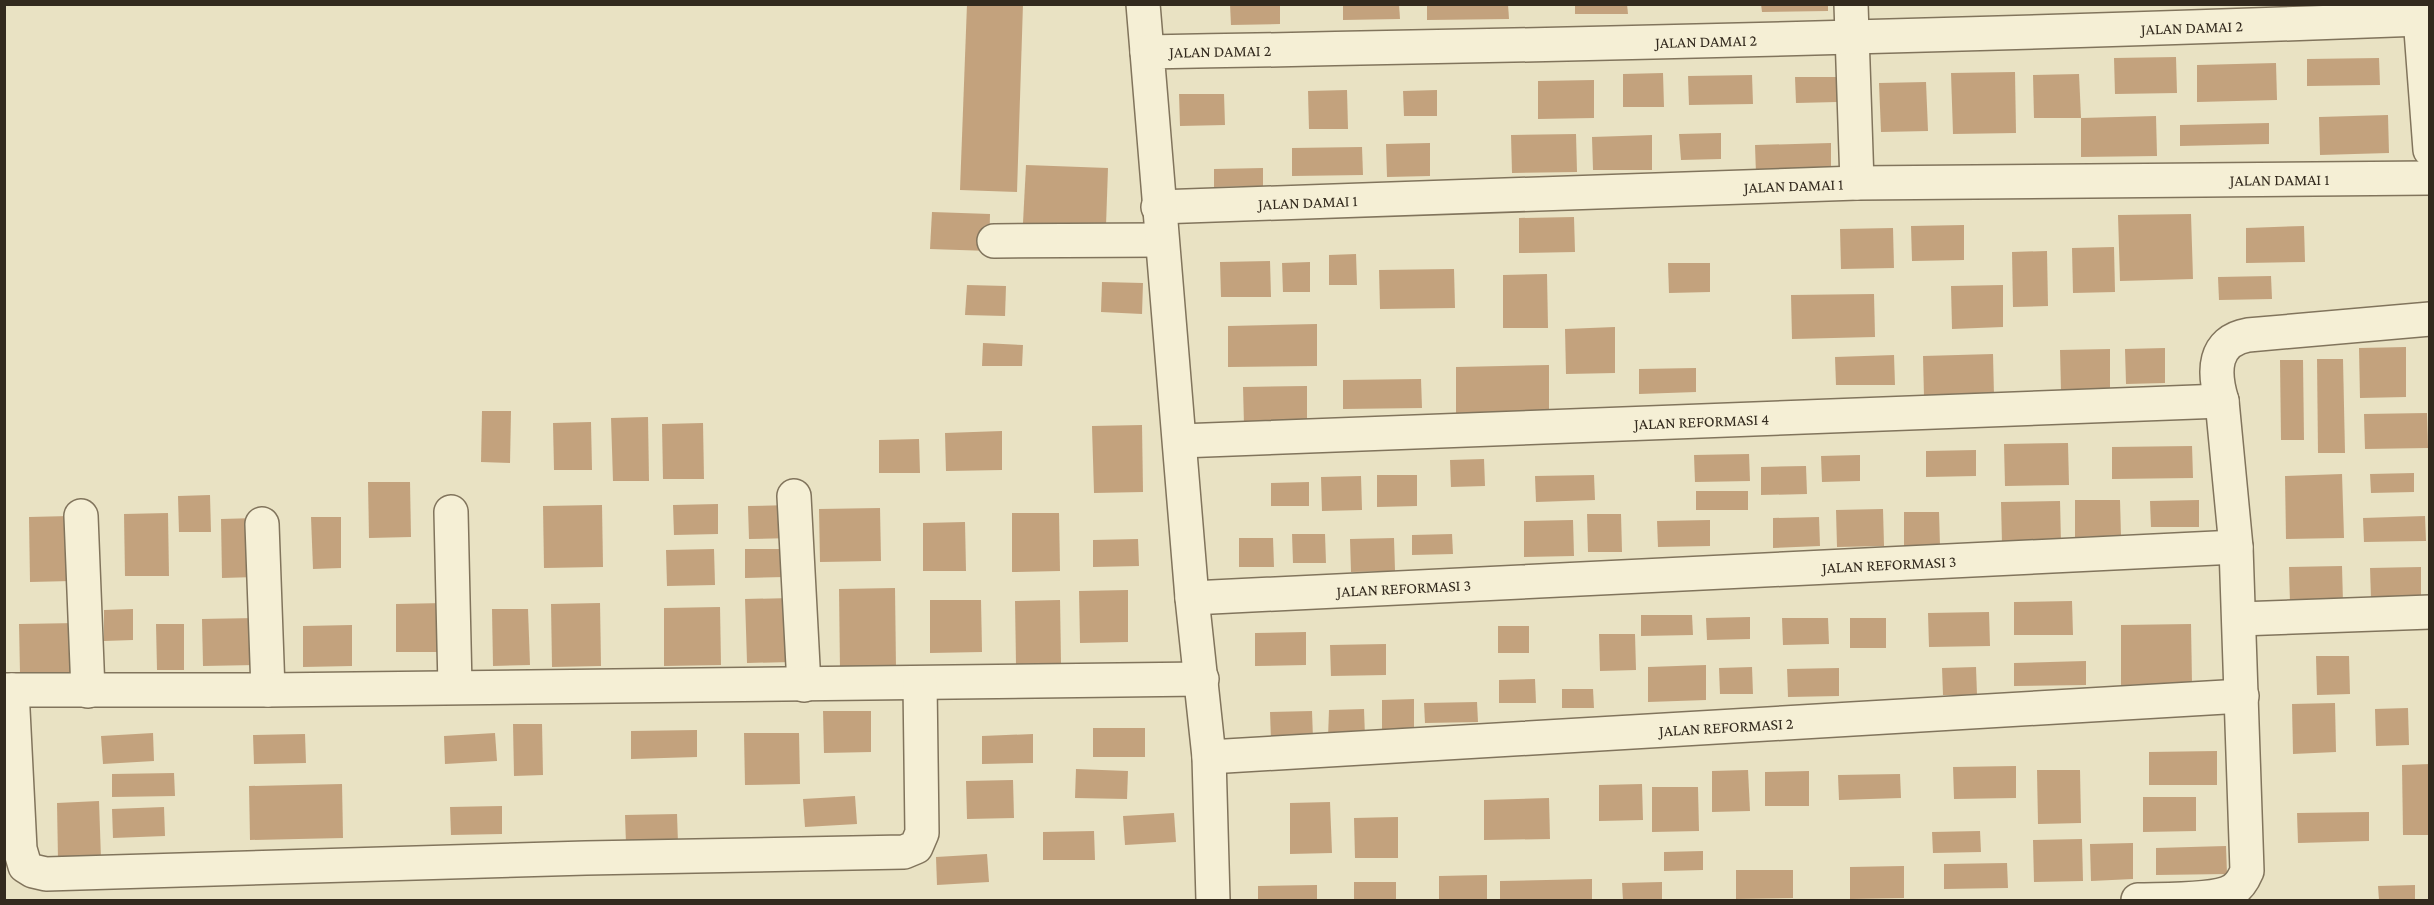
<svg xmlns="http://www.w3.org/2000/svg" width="2434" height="905" viewBox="0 0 2434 905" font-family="'Crimson Pro',serif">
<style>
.building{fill:#c3a27d}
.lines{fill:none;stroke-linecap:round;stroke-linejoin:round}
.minor-casing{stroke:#81745c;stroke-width:36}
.minor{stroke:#f5efd5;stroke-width:33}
.labels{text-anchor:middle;stroke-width:4.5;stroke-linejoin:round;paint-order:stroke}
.street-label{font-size:16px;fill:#332a1e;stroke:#f1ebd2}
</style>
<rect width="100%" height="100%" fill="#e9e2c3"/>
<g class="building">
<path d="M967,4h56l-6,188 -57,-2z"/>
<path d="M1230,4h50v20l-49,1z"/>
<path d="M1343,4h56l1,15 -57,1z"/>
<path d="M1427,4h81l1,15 -82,1z"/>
<path d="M1575,4h52l1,10h-53z"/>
<path d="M1761,4h67v7l-66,1z"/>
<path d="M2176,57l1,36 -62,1 -1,-36z"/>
<path d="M2379,58l1,27 -73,1v-27z"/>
<path d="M2276,63l1,37 -80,2v-37z"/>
<path d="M2015,72l1,61 -63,1 -2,-61z"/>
<path d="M1663,73l1,34h-41v-33z"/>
<path d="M2079,74l2,44h-47l-1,-43z"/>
<path d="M1752,75l1,29 -64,1 -1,-29z"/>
<path d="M1795,77h42v25l-41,1z"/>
<path d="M1594,80v38l-56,1v-38z"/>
<path d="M1926,82l2,49 -47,1 -2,-49z"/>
<path d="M1347,90l1,39h-39l-1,-38z"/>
<path d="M1437,90v26h-33l-1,-25z"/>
<path d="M1179,94h45l1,31 -45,1z"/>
<path d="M2388,115l1,38 -69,2 -1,-38z"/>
<path d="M2156,116l1,40 -76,1v-39z"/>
<path d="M2269,123v21l-89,2v-21z"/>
<path d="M1721,133v26l-40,1 -2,-26z"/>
<path d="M1576,134l1,38 -65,1 -1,-38z"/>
<path d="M1652,135v35h-59l-1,-33z"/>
<path d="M1430,143v33l-43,1 -1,-33z"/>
<path d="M1831,143v30l-75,1 -1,-29z"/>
<path d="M1362,147l1,28 -71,1v-28z"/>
<path d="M1026,165l82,3 -2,58 -83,-3z"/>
<path d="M1263,168v18l-49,1v-18z"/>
<path d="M932,212l58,2 -1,37 -59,-2z"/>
<path d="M2191,214l2,65 -73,2 -2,-66z"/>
<path d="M1574,217l1,35 -56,1v-35z"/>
<path d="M1964,225v35l-52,1 -1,-35z"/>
<path d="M2304,226l1,36 -59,1v-35z"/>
<path d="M1893,228l1,40 -53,1 -1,-40z"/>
<path d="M2114,247l1,45 -42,1 -1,-45z"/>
<path d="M2047,251l1,55 -35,1 -1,-55z"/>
<path d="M1356,254l1,31h-28v-30z"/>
<path d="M1270,261l1,36h-50l-1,-35z"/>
<path d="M1310,262v30h-27l-1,-29z"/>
<path d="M1668,263h42v29l-41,1z"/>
<path d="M1454,269l1,39 -75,1 -1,-39z"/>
<path d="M1547,274l1,54h-45v-53z"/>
<path d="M2271,276l1,23 -53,1 -1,-23z"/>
<path d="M1102,282l41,1 -1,31 -41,-2z"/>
<path d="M967,285l39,1 -1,30 -40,-1z"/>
<path d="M2003,285v42l-51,2 -1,-43z"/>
<path d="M1874,294l1,43 -83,2 -1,-44z"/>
<path d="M1317,324v42l-89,1v-41z"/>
<path d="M1615,327v46l-49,1 -1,-45z"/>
<path d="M983,343l40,2 -1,21h-40z"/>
<path d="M2406,347v50l-46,1 -1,-50z"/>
<path d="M2165,348v35l-39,1 -1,-35z"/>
<path d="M2110,349v41l-49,1 -1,-41z"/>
<path d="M1993,354l1,42 -70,1 -1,-41z"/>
<path d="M1894,355l1,30h-59l-1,-28z"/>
<path d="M2317,359h26l2,94h-27z"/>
<path d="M2280,360h23l1,80h-23z"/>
<path d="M1549,365v46l-93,2v-46z"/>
<path d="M1696,368v24l-57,2v-25z"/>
<path d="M1421,379l1,29 -79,1v-29z"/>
<path d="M1307,386v38l-63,1 -1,-38z"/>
<path d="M482,411h29l-1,52 -29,-1z"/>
<path d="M2427,413l1,35 -63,1 -1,-35z"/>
<path d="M648,417l1,64h-36l-2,-63z"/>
<path d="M591,422l1,48h-38l-1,-47z"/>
<path d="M703,423l1,56h-41l-1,-55z"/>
<path d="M1142,425l1,67 -49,1 -2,-67z"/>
<path d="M1002,431v39l-56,1 -1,-38z"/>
<path d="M919,439l1,34h-41v-33z"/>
<path d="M2068,443l1,42 -64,1 -1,-42z"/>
<path d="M2192,446l1,32 -81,1v-32z"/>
<path d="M1976,450v26l-50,1v-26z"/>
<path d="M1749,454l1,27 -55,1 -1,-27z"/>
<path d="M1860,455v26l-38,1 -1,-26z"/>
<path d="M1484,459l1,27 -34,1 -1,-27z"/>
<path d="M1806,466l1,28 -46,1v-28z"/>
<path d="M2414,473v19l-43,1 -1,-19z"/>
<path d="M2342,474l2,64 -58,1 -1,-63z"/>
<path d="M1377,475h40v31l-40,1z"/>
<path d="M1594,475l1,25 -59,2 -1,-26z"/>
<path d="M1361,476l1,34 -40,1 -1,-34z"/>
<path d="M368,482h42l1,55 -42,1z"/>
<path d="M1309,482v24h-38v-23z"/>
<rect x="1696" y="491" width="52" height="19"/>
<path d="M210,495l1,37h-32l-1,-36z"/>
<path d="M2075,500h45l1,36 -46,1z"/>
<path d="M2199,500v27h-48l-1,-26z"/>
<path d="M2060,501l1,42 -59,1 -1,-42z"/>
<path d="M718,504v30l-44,1 -1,-30z"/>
<path d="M602,505l1,62 -59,1 -1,-62z"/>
<path d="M792,505l1,33 -44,1 -1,-33z"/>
<path d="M880,508l1,53 -61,1 -1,-53z"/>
<path d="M1883,509l1,37 -47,1 -1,-37z"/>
<path d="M1904,512h35l1,34 -36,1z"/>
<path d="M168,513l1,63h-44l-1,-62z"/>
<path d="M1012,513h47l1,58 -48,1z"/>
<path d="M1587,514h34l1,38h-34z"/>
<path d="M70,516l1,65 -41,1 -1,-65z"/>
<path d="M2425,516l1,25 -62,1 -1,-24z"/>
<path d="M311,517h30v51l-28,1z"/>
<path d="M1819,517l1,29 -47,2v-30z"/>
<path d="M259,518l1,59 -38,1 -1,-59z"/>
<path d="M1573,520l1,36 -50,1v-36z"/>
<path d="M1710,520v26l-52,1 -1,-26z"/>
<path d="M965,522l1,49h-43v-48z"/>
<path d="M1292,534h33l1,29h-33z"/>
<path d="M1452,534l1,20 -41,1v-20z"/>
<path d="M1239,538h34l1,29h-35z"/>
<path d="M1394,538l1,33 -44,1 -1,-33z"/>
<path d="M1138,539l1,27 -46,1v-27z"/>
<path d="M714,549l1,36 -48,1 -1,-36z"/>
<path d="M745,549h40v28l-40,1z"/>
<path d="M2342,566l1,37 -53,1 -1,-37z"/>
<path d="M2421,567v29l-50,2 -1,-30z"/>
<path d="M895,588l1,81 -56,1 -1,-81z"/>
<path d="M1128,590v52l-48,1 -1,-52z"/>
<path d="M791,598l1,64 -45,1 -2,-64z"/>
<path d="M930,600h51l1,52 -52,1z"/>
<path d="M1060,600l1,63 -45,1 -1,-63z"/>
<path d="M2072,601l1,34h-59v-33z"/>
<path d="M444,603l1,49h-49v-48z"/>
<path d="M600,603l1,63 -49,1 -1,-63z"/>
<path d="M720,607l1,58 -57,1v-58z"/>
<path d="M133,609v31l-29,1v-31z"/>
<path d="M492,609h36l2,56 -37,1z"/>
<path d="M1989,612l1,34 -61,1 -1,-34z"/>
<path d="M1641,615h51l1,20 -52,1z"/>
<path d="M1750,617v22l-43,1 -1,-22z"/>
<path d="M260,618l1,47 -58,1 -1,-47z"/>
<path d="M1782,618h46l1,26 -46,1z"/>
<rect x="1850" y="618" width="36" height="30"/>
<path d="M77,623l1,49 -58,1 -1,-49z"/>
<path d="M156,624h28v46h-27z"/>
<path d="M2191,624l1,60 -71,1v-60z"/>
<path d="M352,625v41l-49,1v-41z"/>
<rect x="1498" y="626" width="31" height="27"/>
<path d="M1306,632v33l-51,1v-33z"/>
<path d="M1599,634h36l1,36 -36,1z"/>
<path d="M1386,644v31l-55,1 -1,-31z"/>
<path d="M2316,656h33l1,38 -33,1z"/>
<path d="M2086,661v24l-72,1v-23z"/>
<path d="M1706,665v35l-58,2v-35z"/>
<path d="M1752,667l1,27h-33l-1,-26z"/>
<path d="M1976,667l1,28h-34l-1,-27z"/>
<path d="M1839,668v28l-51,1 -1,-28z"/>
<path d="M1535,679l1,24h-37v-23z"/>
<path d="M1562,689h31l1,19h-32z"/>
<path d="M1414,699v30h-32v-29z"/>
<path d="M1477,702l1,20 -53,1 -1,-20z"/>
<path d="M2335,703l1,49 -43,2 -1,-50z"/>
<path d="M2408,708l1,37 -33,1 -1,-37z"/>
<path d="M1364,709l1,28 -37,1 1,-28z"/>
<path d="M823,711h48v41l-47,1z"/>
<path d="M1312,711l1,28 -42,1 -1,-28z"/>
<path d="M513,724h29l1,51 -29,1z"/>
<rect x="1093" y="728" width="52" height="29"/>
<path d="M697,730v27l-66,2v-28z"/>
<path d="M153,733l1,28 -51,3 -2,-28z"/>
<path d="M495,733l2,28 -52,3 -1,-28z"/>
<path d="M744,733h55l1,51 -55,1z"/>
<path d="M305,734l1,29 -52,1 -1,-29z"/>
<path d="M1033,734v29l-51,1v-28z"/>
<path d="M2217,751v34h-68v-33z"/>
<path d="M2430,764v71h-27l-1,-70z"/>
<path d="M2016,766v32l-62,1 -1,-32z"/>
<path d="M1076,769l52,2 -1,28 -52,-1z"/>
<path d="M1748,770l2,41 -38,1v-41z"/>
<path d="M2037,770h43l1,53 -43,1z"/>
<path d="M1809,771v35h-44v-34z"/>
<path d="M174,773l1,23 -63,1v-23z"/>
<path d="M1900,774l1,24 -62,2 -1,-25z"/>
<path d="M1013,780l1,38 -47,1 -1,-38z"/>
<path d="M342,784l1,54 -93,2 -1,-54z"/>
<path d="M1642,784l1,36 -44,1v-36z"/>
<path d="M1652,787h46l1,44 -47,1z"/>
<path d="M855,796l2,28 -52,3 -2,-28z"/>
<path d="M2143,797h53v34l-53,1z"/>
<path d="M1549,798l1,41 -66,1v-40z"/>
<path d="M99,801l2,58 -43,1 -1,-57z"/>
<path d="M1330,802l2,51 -42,1v-51z"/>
<path d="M502,806v28l-51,1 -1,-28z"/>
<path d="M164,807l1,29 -52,2 -1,-29z"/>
<path d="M2369,812v29l-71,2 -1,-30z"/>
<path d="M1174,813l2,29 -51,3 -2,-29z"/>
<path d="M677,814l1,29 -52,1 -1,-29z"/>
<path d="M1398,817v41h-43l-1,-40z"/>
<path d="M1094,831l1,29h-52v-28z"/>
<path d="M1980,831l1,21 -48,1 -1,-21z"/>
<path d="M2082,839l1,42 -49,1 -1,-42z"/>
<path d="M2133,843v36l-42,2 -1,-37z"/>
<path d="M2226,846l1,28 -71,1v-27z"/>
<path d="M1703,851v19l-39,1v-19z"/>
<path d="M987,854l2,28 -52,3 -1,-28z"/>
<path d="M2007,863l1,25 -64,1v-25z"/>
<path d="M1904,866v32l-54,1v-32z"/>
<path d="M1736,870h57v28l-57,1z"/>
<path d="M1487,875v25h-48v-24z"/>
<path d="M1592,879v21h-92v-19z"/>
<rect x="1354" y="882" width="42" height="18"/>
<path d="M1662,882v18h-39l-1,-17z"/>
<path d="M1317,885v15h-59v-14z"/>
<path d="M2415,885v15h-36l-1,-14z"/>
</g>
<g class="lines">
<g class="minor-casing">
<g id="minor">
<path d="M1143,4l4,48"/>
<path d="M1851,4l6,179"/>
<path d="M2419,4l11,146"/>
<path id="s1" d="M1158,207l699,-24 573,-5"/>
<path d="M994,241l167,-1"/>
<path id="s2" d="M1180,441l1042,-40"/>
<path d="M794,496l10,189"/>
<path d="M451,512l4,175"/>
<path d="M81,516l7,175"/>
<path d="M262,524l6,166"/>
<path id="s3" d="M1192,598l1044,-51"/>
<path d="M2239,619l191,-7"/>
<path d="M4,690h264l934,-11"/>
<path d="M12,690l8,159 5,17 8,5 13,3 540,-16 318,-6 12,-5 6,-14 -2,-150"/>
<path id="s4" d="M1209,757l1033,-61"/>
<path id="s5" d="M1213,900l-4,-143 -17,-159 -45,-546c425,-7 849,-17 1274,-33"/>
<path d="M2138,900c22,-1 78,1 95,-10 7,-4 11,-12 14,-19l-11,-324 -14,-146c-9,-29 -9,-60 26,-66l182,-16"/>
</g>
</g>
<use href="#minor" class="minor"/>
</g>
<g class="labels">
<g class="street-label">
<text dy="6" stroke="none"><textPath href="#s5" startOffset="1896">JALAN DAMAI 2</textPath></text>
<text dy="6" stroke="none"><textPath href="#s5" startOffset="1410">JALAN DAMAI 2</textPath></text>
<text dy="6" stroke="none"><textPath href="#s5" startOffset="924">JALAN DAMAI 2</textPath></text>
<text dy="6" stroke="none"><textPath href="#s1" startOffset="1122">JALAN DAMAI 1</textPath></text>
<text dy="6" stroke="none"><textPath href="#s1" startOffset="636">JALAN DAMAI 1</textPath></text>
<text dy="6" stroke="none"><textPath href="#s1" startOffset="150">JALAN DAMAI 1</textPath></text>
<text dy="6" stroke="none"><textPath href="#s2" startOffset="522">JALAN REFORMASI 4</textPath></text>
<text dy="6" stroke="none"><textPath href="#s3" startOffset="698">JALAN REFORMASI 3</textPath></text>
<text dy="6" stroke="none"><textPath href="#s3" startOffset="212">JALAN REFORMASI 3</textPath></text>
<text dy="6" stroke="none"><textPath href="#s4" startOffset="518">JALAN REFORMASI 2</textPath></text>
</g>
</g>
<rect width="2434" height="905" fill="none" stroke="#332a1e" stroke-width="12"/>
</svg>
